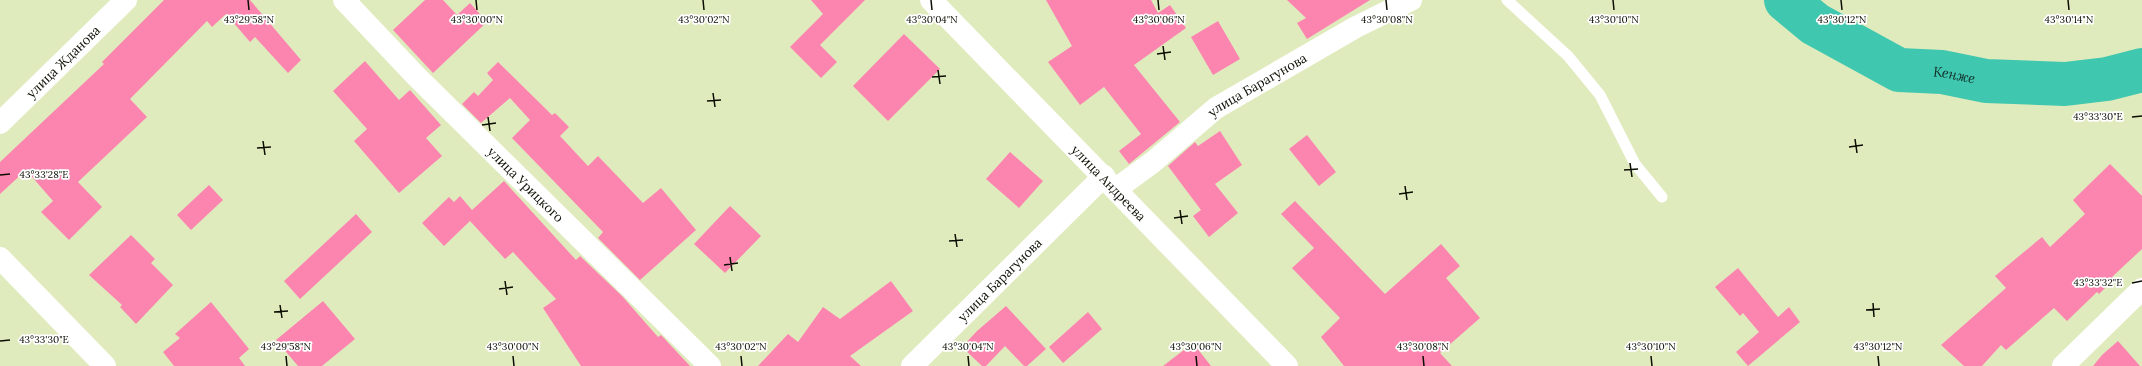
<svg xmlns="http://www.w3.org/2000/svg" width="2142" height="366" viewBox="0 0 2142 366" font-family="Lora,serif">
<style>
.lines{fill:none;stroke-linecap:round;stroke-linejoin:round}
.river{stroke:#3fc7af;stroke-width:44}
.building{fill:#fc85b0}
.service{stroke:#fff;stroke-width:11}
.minor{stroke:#fff;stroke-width:22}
.tertiary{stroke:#fff;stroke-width:22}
.ticks{fill:none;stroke:#0b0e02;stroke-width:1.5}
.labels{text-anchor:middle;stroke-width:3.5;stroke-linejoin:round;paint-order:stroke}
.street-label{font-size:13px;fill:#0b0e02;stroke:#fff}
.water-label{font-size:14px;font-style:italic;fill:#122f29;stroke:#fff}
.ticks-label{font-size:10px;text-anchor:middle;fill:#0b0e02;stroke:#fff;stroke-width:3.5;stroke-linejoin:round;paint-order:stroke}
</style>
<rect width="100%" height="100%" fill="#e0ebbd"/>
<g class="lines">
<path class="river" id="s1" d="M1786,0l29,24 84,46 43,2 44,9 79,3 42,-5 35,-9"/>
</g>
<g class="building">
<path d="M164,0h86l51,60 -13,13 -33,-36 -5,5 -24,-28 -14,13 -5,-6 -77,78 17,18 -69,65 24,25 -33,33 -28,-28 12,-11 -27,-31 -26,24v-32l104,-98 -2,-2z"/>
<path d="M425,0h18l14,15 13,-12 17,19 -54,51 -40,-43z"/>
<path d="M811,0h54l-45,45 17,17 -16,16 -31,-31 33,-33z"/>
<path d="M1046,0h105l7,13 12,-8 16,23 -52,37 46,57 -51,42 -10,-13 22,-17 -37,-47 -24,18 -32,-43 24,-16z"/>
<path d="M1287,0h83l-63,39 -10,-16 9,-5z"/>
<path d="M1218,21l22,38 -27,16 -22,-38z"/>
<path d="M904,34l36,35 -52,52 -35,-35z"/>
<path d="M365,61l34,39 11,-10 31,35 -15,13 16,18 -43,37 -45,-52 13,-12 -34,-38z"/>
<path d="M498,62l54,53 3,-2 14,14 -9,9 28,30 10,-10 45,47 18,-15 35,42 -56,50 -42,-42 5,-6 -91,-94 18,-18 -20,-22 -29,25 -19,-19 12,-12 4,4 15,-16 -6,-7z"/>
<path d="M1220,131l22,34 -27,19 23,29 -29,24 -16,-21 8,-6 -33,-44 27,-24 3,4z"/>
<path d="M1307,135l29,37 -17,14 -30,-37z"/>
<path d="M1010,152l33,29 -24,27 -33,-29z"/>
<path d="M2110,164l32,32v53l-30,28 2,2 -15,15 -2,-2 -30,29 -13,-13 -48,42 -5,-5 -19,21h-18l-23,-21 65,-57 -11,-12 47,-39 8,10 35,-33 -12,-14z"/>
<path d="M504,181l72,79 4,-4 42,40 36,41 3,-2 29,31h-109l-38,-58 13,-9 -43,-47 -8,7 -35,-38 -26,25 -22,-23 27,-26 5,5 6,-6 12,14z"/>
<path d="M209,185l14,15 -32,30 -14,-15z"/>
<path d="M1295,201l90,93 56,-50 19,22 -14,12 34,40 -40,35 12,13h-108l-23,-29 19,-19 -48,-50 22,-20 -33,-34z"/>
<path d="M730,206l31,30 -36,37 -31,-29z"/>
<path d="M356,214l16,18 -72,67 -16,-18z"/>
<path d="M131,235l24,24 -4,4 22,22 -37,39 -16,-17 2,-2 -33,-30z"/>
<path d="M1738,268l40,49 11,-10 11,15 -52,44 -12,-14 23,-20 -16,-19 -3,3 -25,-29z"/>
<path d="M891,281l22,30 -63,45 11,10h-103l30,-32 10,8 25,-35 17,12z"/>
<path d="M323,301l32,38 -33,27h-24l-22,-26z"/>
<path d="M211,302l38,47 -10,9 6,8h-71l-11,-14 17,-14 -5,-4z"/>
<path d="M1006,306l40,43 -19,17h-3l-19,-20 -19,20h-4l-20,-19 15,-16z"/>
<path d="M1088,312l14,17 -39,34 -14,-16z"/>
<path d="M2118,341l22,25h-47l9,-11z"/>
<path d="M1193,343l18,23h-48z"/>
</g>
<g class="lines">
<path class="service" d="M1507,0l61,56 32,39 35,69 27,33"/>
<g class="minor">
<path id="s2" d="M344,0l72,76 294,290"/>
<path id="s3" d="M931,0l356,366"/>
<path id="s4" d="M0,123l126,-123"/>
<path id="s5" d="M1116,189l37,-27 63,-54 140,-81 55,-27"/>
<path id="s6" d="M912,366l192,-190"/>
<path d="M2063,366l79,-77"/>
</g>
<path class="tertiary" d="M0,258l105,108"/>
</g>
<path class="ticks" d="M248,0l1,10M476,0l1,10M703,0l1,10M931,0l1,10M1158,0l1,10M1386,0l1,10M1613,0l1,10M1841,0l1,10M2068,0l1,10M1163,46l2,14M1157,54l14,-2M938,70l2,14M932,77l14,-1M713,93l2,14M707,101l14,-1M488,117l2,14M2132,117l10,-1M482,125l14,-2M1855,139l2,14M263,141l2,14M1849,147l14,-2M257,148l14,-1M1630,163l2,14M1624,170l14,-1M0,175l10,-1M1405,186l2,14M1399,194l14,-2M1180,210l2,14M1174,218l14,-2M955,234l2,13M949,241l14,-1M730,257l2,14M724,265l14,-2M505,281l2,14M2132,283l10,-2M499,289l14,-2M1873,303l1,14M280,305l2,13M1866,310l14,-1M274,312l14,-1M0,341l10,-1M286,356l1,10M513,356l1,10M741,356l1,10M968,356l1,10M1196,356l1,10M1423,356l1,10M1651,356l1,10M1878,356l1,10"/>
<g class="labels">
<g class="street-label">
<text dy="5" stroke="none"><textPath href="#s4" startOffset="88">улица Жданова</textPath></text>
<text dy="5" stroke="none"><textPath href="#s5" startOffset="176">улица Барагунова</textPath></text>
<text dy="5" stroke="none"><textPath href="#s3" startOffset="255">улица Андреева</textPath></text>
<text dy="5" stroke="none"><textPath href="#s2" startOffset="259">улица Урицкого</textPath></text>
<text dy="5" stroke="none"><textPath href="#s6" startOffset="123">улица Барагунова</textPath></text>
</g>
<g class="water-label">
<text dy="5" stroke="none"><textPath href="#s1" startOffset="189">Кенже</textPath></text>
</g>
</g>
<g class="ticks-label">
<text x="249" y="23">43°29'58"N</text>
<text x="477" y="23">43°30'00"N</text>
<text x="704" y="23">43°30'02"N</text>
<text x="932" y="23">43°30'04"N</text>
<text x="1159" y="23">43°30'06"N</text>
<text x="1387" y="23">43°30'08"N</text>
<text x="1614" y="23">43°30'10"N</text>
<text x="1842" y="23">43°30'12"N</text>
<text x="2069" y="23">43°30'14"N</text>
<text x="2098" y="120">43°33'30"E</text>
<text x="44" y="178">43°33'28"E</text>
<text x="2098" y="286">43°33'32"E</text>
<text x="44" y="343">43°33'30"E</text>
<text x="286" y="350">43°29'58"N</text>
<text x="513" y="350">43°30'00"N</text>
<text x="741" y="350">43°30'02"N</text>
<text x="968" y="350">43°30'04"N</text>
<text x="1196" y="350">43°30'06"N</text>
<text x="1423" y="350">43°30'08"N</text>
<text x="1651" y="350">43°30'10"N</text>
<text x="1878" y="350">43°30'12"N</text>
</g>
</svg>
